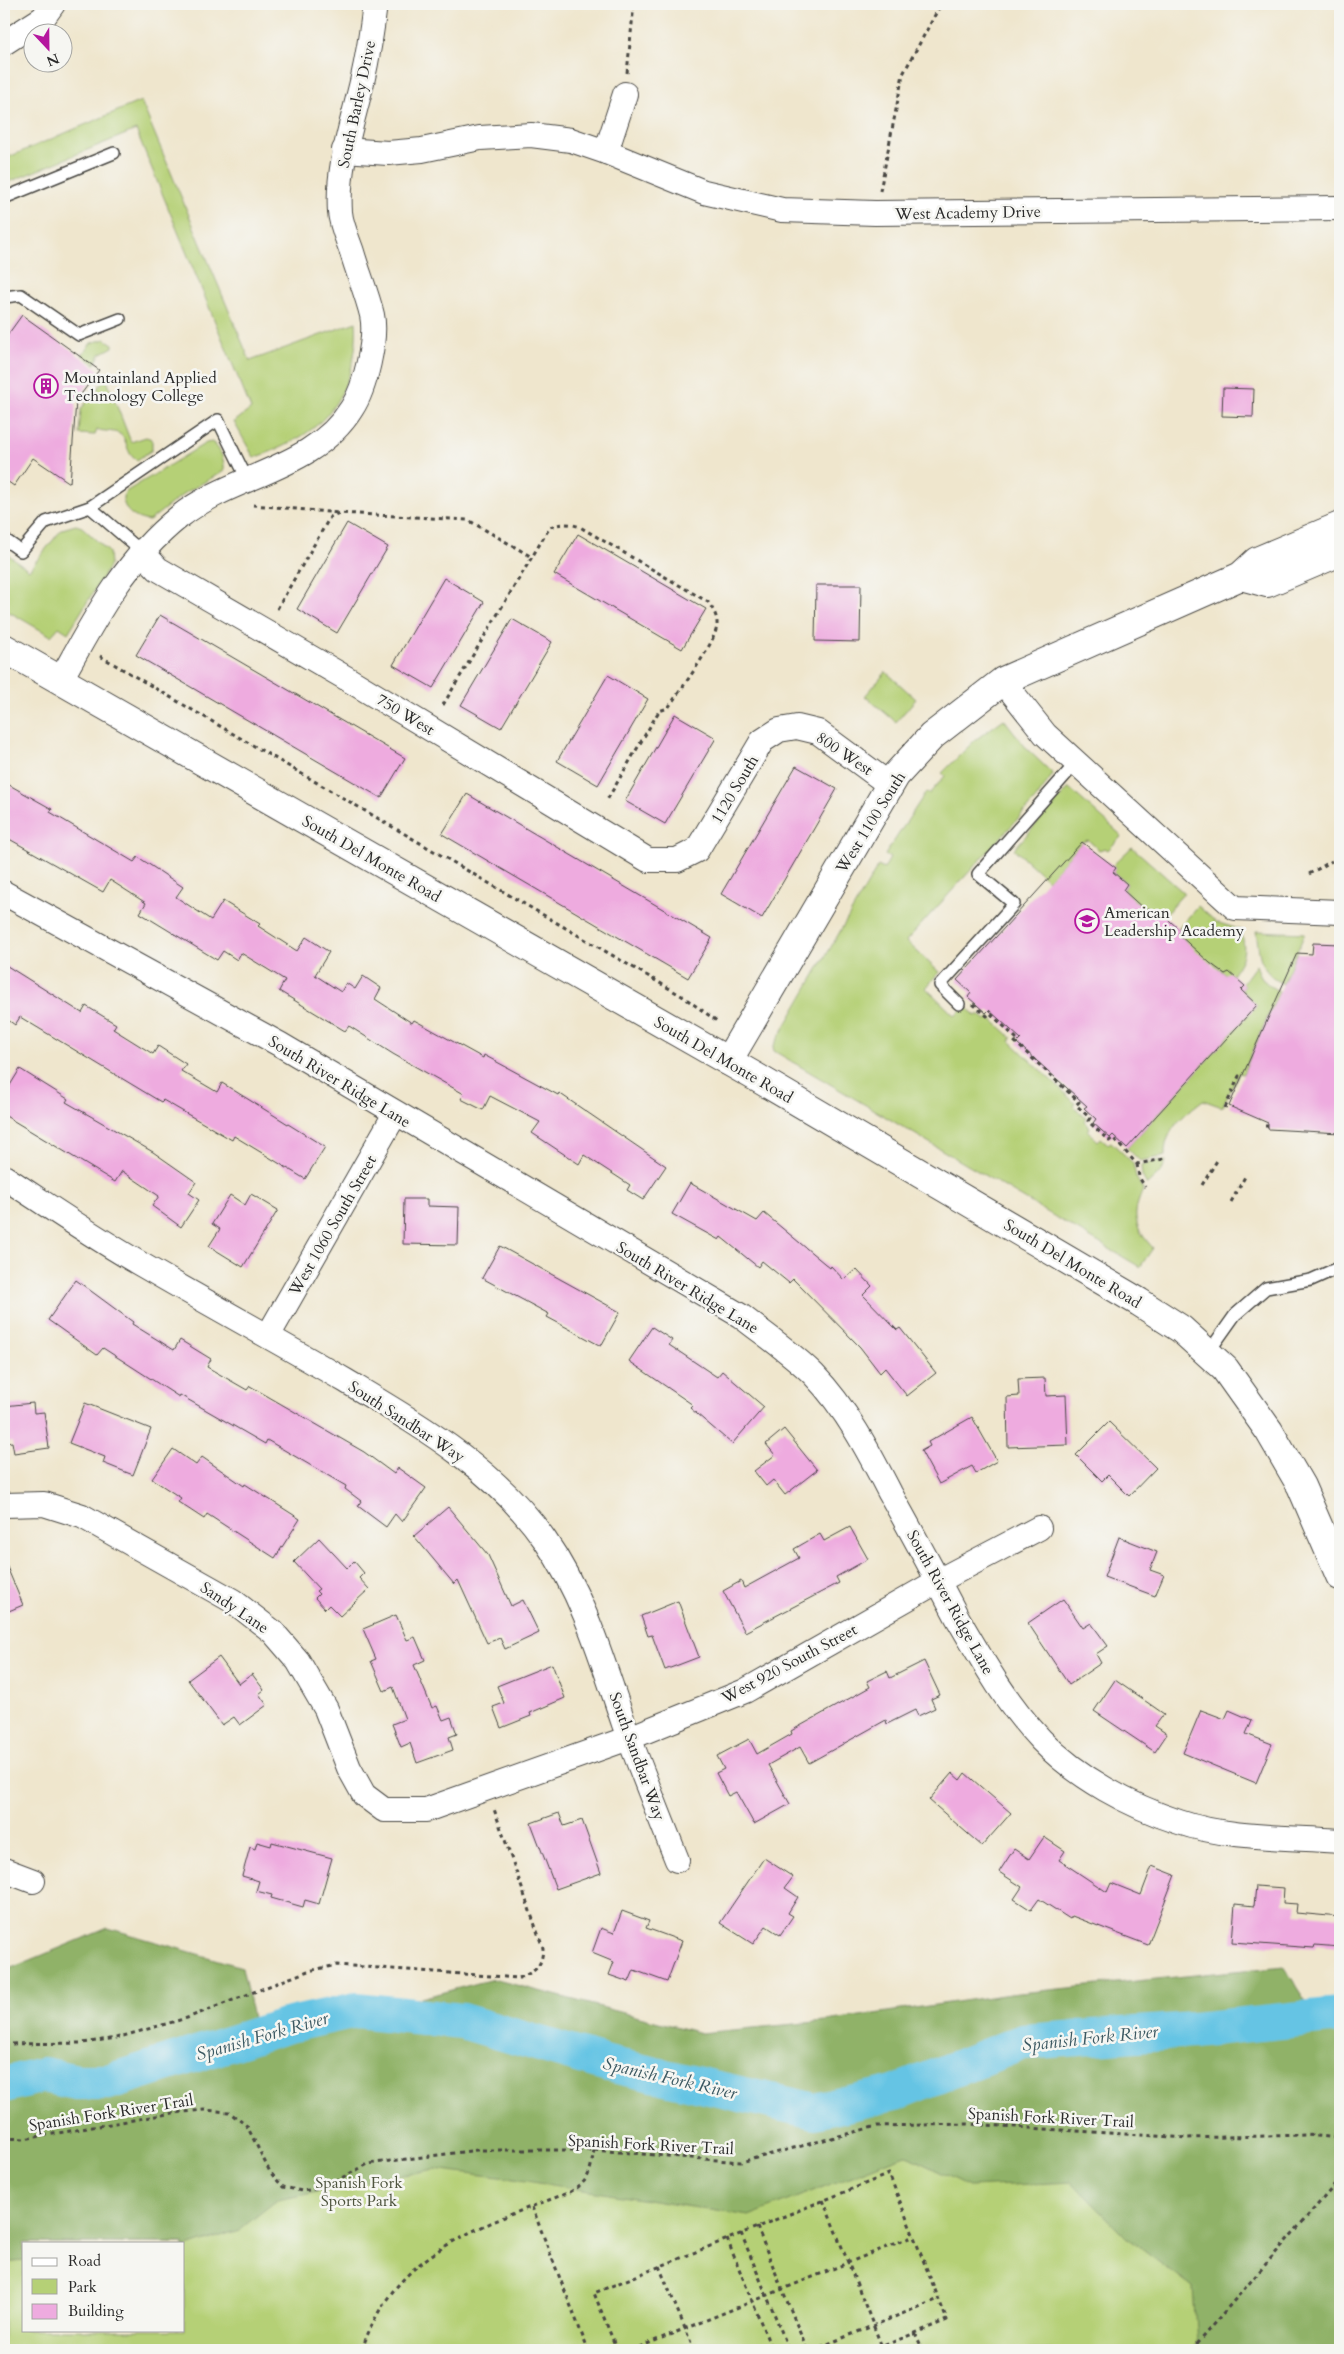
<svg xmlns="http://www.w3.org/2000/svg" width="1344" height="2354" viewBox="0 0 1344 2354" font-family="Cardo,serif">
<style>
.green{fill:#b5d076;stroke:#707e50;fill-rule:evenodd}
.forest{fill:#90b267;stroke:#5e6e49}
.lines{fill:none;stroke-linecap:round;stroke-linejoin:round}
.river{stroke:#65c4e4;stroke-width:36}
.building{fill:#eeabdf}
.service-casing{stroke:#484743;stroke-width:14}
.minor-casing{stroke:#484743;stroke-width:26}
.tertiary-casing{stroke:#484743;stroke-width:30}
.path{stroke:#484743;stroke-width:3;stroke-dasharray:4 4;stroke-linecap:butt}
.service{stroke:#fff;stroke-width:11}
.minor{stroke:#fff;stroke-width:24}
.tertiary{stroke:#fff;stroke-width:28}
.labels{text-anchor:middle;stroke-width:5;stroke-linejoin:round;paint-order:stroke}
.street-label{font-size:16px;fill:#2b2b2b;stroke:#f6f6f2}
.poi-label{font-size:16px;fill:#2b2b2b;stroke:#f6f6f2;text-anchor:start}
.park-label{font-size:16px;fill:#4e543e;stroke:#f6f6f2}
.water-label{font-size:18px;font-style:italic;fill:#3c5962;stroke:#f6f6f2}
</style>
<rect width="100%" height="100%" fill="#f6f6f2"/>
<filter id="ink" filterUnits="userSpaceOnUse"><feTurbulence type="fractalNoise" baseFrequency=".02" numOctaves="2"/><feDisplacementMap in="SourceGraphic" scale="10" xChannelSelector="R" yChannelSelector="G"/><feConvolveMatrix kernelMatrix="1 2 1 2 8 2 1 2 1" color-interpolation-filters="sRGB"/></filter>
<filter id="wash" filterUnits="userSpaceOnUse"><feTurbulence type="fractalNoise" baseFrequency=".0096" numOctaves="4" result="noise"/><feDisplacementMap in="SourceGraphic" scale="20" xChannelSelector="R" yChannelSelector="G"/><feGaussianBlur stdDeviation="1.12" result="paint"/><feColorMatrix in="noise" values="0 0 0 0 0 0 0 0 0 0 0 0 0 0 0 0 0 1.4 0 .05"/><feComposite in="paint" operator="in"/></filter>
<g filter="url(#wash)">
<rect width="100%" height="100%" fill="#efe6cd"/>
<g class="green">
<path d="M141,101l109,260 106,-39c3,38 -13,84 -44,107 -17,13 -38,22 -58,29l-20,-36 17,-13 -115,-279 -132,54v-25z"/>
<path d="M105,339l8,5v3l-13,7 -5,10 -13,-9 9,-12z"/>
<path d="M106,378l25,64 15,-5 6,2v11l-15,10c-12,-5 -8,-22 -19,-27 -6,-2 -15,-2 -21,-3l-2,5 -16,-1 2,-25z"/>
<path d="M212,442c9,7 13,19 12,29l-39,22 -36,28c-14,-2 -26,-9 -26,-25l4,-5 79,-48z"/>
<path d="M76,525l6,2 27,25 1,13 -42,68 -9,-6 -8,9 -47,-27v-57l25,18 33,-41z"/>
<path d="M886,672l30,27 -20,23 -31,-26z"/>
<path d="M1004,719l23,30 26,25 -17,25 -130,142 33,31 -13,16 29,28 10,-10 11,10 3,-2 7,6 3,-3 23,21 -2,3 65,62 -2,3 13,12 -2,3 6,6 -2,4 10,10 3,-3 7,6 3,-2 22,21 3,14 7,13c-12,26 -9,37 10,58l-13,19 -366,-216 -1,-4 105,-181 6,3 6,-11 -5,-3 41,-63 3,2 16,-18 -3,-3 33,-33z"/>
<path d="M1069,788l53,48 -14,14 -3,-2 -6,2 -11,-10 -6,2 -34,38 -34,-31z"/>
<path d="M1132,847l52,46 -20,23 -4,-3 -2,3 -9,-8 -4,2 -22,-20 4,-6 -14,-12 3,-4 -3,-3z"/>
<path d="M1198,906l18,16 25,8c5,21 4,27 -9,45l-7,-1 -13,-12 -5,5 -23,-21 3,-4 -9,-8 3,-3 -3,-2z"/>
<path d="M1256,931l49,2 -22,51c-25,-14 -23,-28 -27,-53z"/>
<path d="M1256,965c5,14 10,20 23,26l-36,83 -4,-1 -17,34 -19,-7c-19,15 -39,30 -38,56l-25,5 -13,-13 130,-143 -16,-15 4,-4 -3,-2z"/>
<path d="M1166,1161l-4,10 -15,14 -5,-9 -1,-10 12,-4z"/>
<path d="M1340,2006v344h-1336v-236l945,-38zM24,2243h160v87h-160z"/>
</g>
<path class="forest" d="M108,1928l134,39 17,79 68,-23 166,-44 208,54 125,-12 184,-27 273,-28 36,56 21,-1v329h-148l5,-7 -4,-55 -66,-50 -55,-56 -101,5 -66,-32 -156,61 -242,-38 -73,-9 -157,31 -38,30 -55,18v-5h-160v18l-20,2v-292z"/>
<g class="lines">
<path class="river" d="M4,2085l39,-10 34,7h31l177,-56 71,-16 106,11 146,43 207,47 79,-18 129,-51 170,-12 147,-15"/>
</g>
<g id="blocks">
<g class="building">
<path d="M22,315l77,55 -23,31 -6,82 -37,-25 -19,28 -10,-7v-139z"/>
<path d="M1223,388l31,1 -1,28 -31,-1z"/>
<path d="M347,523l41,24 -51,86 -40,-24z"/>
<path d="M578,534l128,75 -24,40 -128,-75z"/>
<path d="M444,578l40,24 -51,86 -40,-23z"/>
<path d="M816,585h45l-1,57 -45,-1z"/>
<path d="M160,615l245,143 -24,40 -245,-143z"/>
<path d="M512,619l40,23 -51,86 -40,-23z"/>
<path d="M608,675l40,24 -50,86 -41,-24z"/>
<path d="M675,714l41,24 -51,86 -40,-23z"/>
<path d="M796,766l41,23 -75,129 -41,-24z"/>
<path d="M4,782l48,27 -2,3 84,50 4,-5 45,30 -7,10 35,23 12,-19 37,23 -2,2 39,25 9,-14 23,15 -14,23 26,17 5,-9 9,6 8,-13 18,12 -6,11 37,24 2,-3 69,38 1,-3 74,40 1,-2 107,73 -23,34 -16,-10 3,-5 -46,-30 -5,9 -47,-31 8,-11 -50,-26 -7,14 -22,-11 3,-5 -71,-40 -44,-28 -4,5 -66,-40 6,-11 -44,-27 -4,7 -14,-9 -6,9 -77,-47 6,-10 -36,-23 -7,12 -99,-56z"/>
<path d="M467,794l245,144 -24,40 -246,-144z"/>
<path d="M1082,842l34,26 -3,4 14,12 -4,6 22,20 4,-2 9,8 2,-4 21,19 -3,3 32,29 15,11 4,-2 16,14 -4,4 16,15 -130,143 -14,-13 -3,3 -17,-15 3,-4 -12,-11 3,-2 -70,-63 4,-4 -32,-29 -3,3 -18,-16 3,-4 -14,-13z"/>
<path d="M1313,943l27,1v189l-72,-4v-6l-39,-17 68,-153 15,1z"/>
<path d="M4,964l78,49 4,-7 30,18 -3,5 40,25 5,-8 28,18 -5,7 36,21 5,-9 103,64 -20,32 -71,-43 -2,4 -69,-40 -2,2 -141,-85 -5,8 -11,-8z"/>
<path d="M20,1069l48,30 -2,3 87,50 43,30 -7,11 10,7 -18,27 -29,-21 7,-10 -37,-25 -7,11 -111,-67v-20z"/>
<path d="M690,1183l67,38 7,-8 66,55 1,-2 13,14 12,-11 16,17 -9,9 34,35 3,-2 36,45 -29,23 -22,-28 -5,5 -20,-26 -67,-68 -4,4 -27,-22 -4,6 -37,-30 -2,3 -47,-26z"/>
<path d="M251,1194l27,16 -35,57 -34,-21 11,-17 -8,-5 18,-29 15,10z"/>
<path d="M404,1199h23v7l32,1 -1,38 -55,-1z"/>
<path d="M500,1246l120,66 -19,34 -54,-29 2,-3 -67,-36z"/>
<path d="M76,1280l57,42 -1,2 42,26 6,-10 31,19 -4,8 40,23 3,-4 114,66 30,22 4,-6 28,20 -24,34 -7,-8 -9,13 -28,-21 3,-5 -16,-12 1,-3 -79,-46 -2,4 -85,-49 -1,2 -76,-49 -6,7 -49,-35z"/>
<path d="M652,1327l20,13 -3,5 48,32 5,-6 42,36 -32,37 -42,-36 3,-3 -64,-44z"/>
<path d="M1045,1378l1,18 20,-1 2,50 -60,2 -1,-50 12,-1 -1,-17z"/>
<path d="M33,1403l1,10 10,-1 5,36 -35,5 -2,-11 -8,1v-37z"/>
<path d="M85,1403l66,26 -18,46 -30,-12 2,-6 -36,-14z"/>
<path d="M972,1417l25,44 -21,12 -4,-7 -33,18 -18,-33 9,-5 -2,-4z"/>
<path d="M1109,1422l47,46 -27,28 -21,-21 -6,6 -26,-26z"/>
<path d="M784,1429l33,41 -32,25 -12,-15 -7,6 -12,-15 21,-16 -9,-11z"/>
<path d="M173,1449l23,16 6,-8 42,29 1,-2 55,35 -25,39 -68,-44 -3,5 -26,-17 3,-4 -29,-19z"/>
<path d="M448,1507l40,48 23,51 12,-6 16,33 -34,16 -5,-11 -13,5 -29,-63 -4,4 -40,-48z"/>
<path d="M850,1527l18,32 -32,18 3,6 -94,49 -22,-41 18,-10 3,7 55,-30 -5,-9 26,-15 4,7z"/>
<path d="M1119,1537l38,15 -7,18 14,5 -9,21 -51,-19z"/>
<path d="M319,1538l28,30 7,-7 10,12 -5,5 10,11 -29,27 -11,-11 -4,4 -10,-11 4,-4 -3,-3 3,-2 -25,-27z"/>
<path d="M4,1560l19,45 -19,8z"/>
<path d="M1063,1599l20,29 8,-5 17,23 -12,8 5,9 -32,22 -41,-62z"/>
<path d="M678,1601l21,56 -34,13 -13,-35 -4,1 -7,-20z"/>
<path d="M396,1615l11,25 8,-3 10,23 -11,5 18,43 5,-2 6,14 8,-3 6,17 -8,3 4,13 -36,13 -7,-20 -9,4 -9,-23 13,-5 -12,-32 -9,4 -13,-30 5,-2 -13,-30z"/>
<path d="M219,1657l20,27 13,-10 12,16 -5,4 8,11 -27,20 -6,-8 -12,8 -34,-45z"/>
<path d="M924,1661l16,34 -9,4 4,9 -17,8 -3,-6 -28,14 -1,-4 -77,43 -9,-16 -32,18 22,39 -36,20 -18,-32 -8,4 -12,-23 8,-4 -7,-13 32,-17 8,15 35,-20 -1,-3 79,-44 -3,-6 20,-10 3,7z"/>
<path d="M552,1664l13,34 -35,15 1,3 -30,12 -8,-21 11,-4 -7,-17z"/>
<path d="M1115,1680l49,34 -9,12 12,8 -12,18 -61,-41z"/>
<path d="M1201,1710l24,9 4,-9 23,10 -6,14 26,10 -16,39 -73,-30z"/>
<path d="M952,1773l8,7 5,-7 46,40 -29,33 -53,-46z"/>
<path d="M559,1813l5,13 18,-6 19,53 -45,16 -25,-66z"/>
<path d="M1044,1837l21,14 -6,9 48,32 4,-9 30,12 11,-29 23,9 -27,70 -76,-29 -2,3 -31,-20 -8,11 -17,-11 8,-12 -23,-15 15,-23 15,10z"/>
<path d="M257,1842l14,4 1,-4 60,16 -13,46 -14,-4 -2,7 -32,-9 1,-3 -16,-4 3,-10 -17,-5 8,-29 5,2z"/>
<path d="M764,1858l29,19 -8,11 13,9 -10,16 5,3 -13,19 -14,-9 -13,18 -33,-21z"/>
<path d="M1256,1886l28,2 -1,15 14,1 -1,9 44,4v30l-25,-2 -1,3 -82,-6 3,-38 19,2z"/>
<path d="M622,1911l27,10 -3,7 36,13 -15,41 -33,-12 -5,12 -20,-7 5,-13 -22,-9 9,-25 13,5z"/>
</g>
</g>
</g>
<g filter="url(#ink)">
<use href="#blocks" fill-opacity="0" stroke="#484743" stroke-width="1"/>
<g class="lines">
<g class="service-casing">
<g id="service">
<path d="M4,198l110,-45"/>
<path d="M4,297l17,-2 58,40 41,-16"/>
<path d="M90,507l51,44"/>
<path d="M4,539l17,12 25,-29 44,-15 128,-87 29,59"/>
<path d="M959,1004l-19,-19 74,-81 -36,-30 98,-111"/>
<path d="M1208,1353l27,-38 31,-27 45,-8 29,-13"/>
</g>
</g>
<g class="minor-casing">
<g id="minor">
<path d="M4,43l39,-25 10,-14"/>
<path d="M344,150l44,3 34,-3 58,-12 51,-3 40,5 35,12 98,40 78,18 93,3 465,-5"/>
<path d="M606,152l19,-58"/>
<path d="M141,551l17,18 188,109 302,182h29l20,-10 65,-109 17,-11 18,-3 21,5 72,53"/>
<path d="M60,681c34,-61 63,-119 119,-164 54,-43 135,-47 173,-109 13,-20 25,-69 20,-93 -5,-21 -14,-42 -20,-63 -4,-12 -11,-27 -12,-40 -3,-46 12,-87 22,-130 6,-26 10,-52 13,-78"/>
<path d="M1003,681l42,53 190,174 105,4"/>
<path d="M4,893l277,152 460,271c24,19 51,37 73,59 32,33 55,77 76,118 23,41 45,82 67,124 25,43 49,86 84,123 37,38 89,66 138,82 49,17 110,15 161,19"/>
<path d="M4,1177c46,30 92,62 140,89 67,39 135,76 202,115 73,44 149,87 199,159 39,56 57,120 79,184 17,46 35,91 53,136"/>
<path d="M268,1336l127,-222"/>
<path d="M4,1505l40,-1 38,12 151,85 40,31 25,29 28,48 23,59 15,27 20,15h42l203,-72 116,-47 193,-110 101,-53"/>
<path d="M4,1870l29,11"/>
</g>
</g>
<g class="tertiary-casing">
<g id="tertiary">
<path d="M1241,576l26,7 73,-31"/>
<path d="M4,648l752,429 383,225 42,27 44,40 44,62 32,55 39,90"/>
<path d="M728,1061l168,-286 36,-39 71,-55 238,-105 16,-15 83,-35"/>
</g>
</g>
<g class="path">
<path d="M627,73l7,-69"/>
<path d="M880,191l23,-117 38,-70"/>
<path d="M253,505l86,8"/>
<path d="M277,609l53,-92 9,-4 129,7 64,37"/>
<path d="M100,656l582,340 35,25"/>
<path d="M443,705l107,-178c11,-4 19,-4 30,0l128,75c4,6 9,13 9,21 2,16 -39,70 -49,85l-9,3 -52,89"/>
<path d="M1309,874l23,-13"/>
<path d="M973,1004l14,12 3,-3 26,25 -3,2 66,62 -3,3 14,13 -2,3 21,20 4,-3 24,26 27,-5"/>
<path d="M1225,1108l14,-32 3,1"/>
<path d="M1265,1126h3"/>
<path d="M1137,1164l2,13 6,10"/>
<path d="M1202,1185l16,-26"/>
<path d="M1231,1202l15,-27"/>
<path d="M4,2044l79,-1 33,-5 71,-20 121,-47 29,-6 182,13c17,-7 23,-11 24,-30l-49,-139"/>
<path d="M4,2138l20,1 149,-26 31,-3 25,2 18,14 23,46 13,15 19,4 20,-3 46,-24 109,-14h117l147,12 136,-36 91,-2 219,14 119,-3 34,3"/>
<path d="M823,2200l59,147"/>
<path d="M532,2207l56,143"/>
<path d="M757,2227l50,123"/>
<path d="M741,2233l48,117"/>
<path d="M727,2239l45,111"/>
<path d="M659,2266l35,84"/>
<path d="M915,2333l8,17"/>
<path d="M362,2350c32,-100 120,-124 208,-158 20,-11 20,-20 24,-42"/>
<path d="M617,2350l-23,-57 295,-119 58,146 -74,30"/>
<path d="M632,2350l282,-114"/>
<path d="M813,2350l126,-51"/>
<path d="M1191,2350l149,-171"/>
</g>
<use href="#service" class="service"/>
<use href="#minor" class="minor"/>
<use href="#tertiary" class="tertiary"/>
</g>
</g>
<defs>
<g id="building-ring" transform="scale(1.25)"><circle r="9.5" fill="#f6f6f2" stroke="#b5179e" stroke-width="1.5"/><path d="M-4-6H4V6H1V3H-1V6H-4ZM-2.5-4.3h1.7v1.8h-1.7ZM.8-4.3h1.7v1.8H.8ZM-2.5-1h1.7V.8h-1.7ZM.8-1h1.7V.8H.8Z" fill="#b5179e"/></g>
<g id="school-ring" transform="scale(1.25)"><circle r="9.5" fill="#f6f6f2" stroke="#b5179e" stroke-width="1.5"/><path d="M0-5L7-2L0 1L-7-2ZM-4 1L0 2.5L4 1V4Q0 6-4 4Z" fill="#b5179e"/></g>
</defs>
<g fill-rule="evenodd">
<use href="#building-ring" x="46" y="386"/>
<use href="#school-ring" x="1087" y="921"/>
</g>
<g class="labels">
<g class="street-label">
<text transform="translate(356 104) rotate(-78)" y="6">South Barley Drive</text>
<text transform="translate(968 212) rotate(-1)" y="6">West Academy Drive</text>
<text transform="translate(406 714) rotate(31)" y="6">750 West</text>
<text transform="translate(845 753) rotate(34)" y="6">800 West</text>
<text transform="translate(734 789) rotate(-59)" y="6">1120 South</text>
<text transform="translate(870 822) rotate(-58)" y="6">West 1100 South</text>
<text transform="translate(372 858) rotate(30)" y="6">South Del Monte Road</text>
<text transform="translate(724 1059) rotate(30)" y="6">South Del Monte Road</text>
<text transform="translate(340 1081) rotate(31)" y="6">South River Ridge Lane</text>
<text transform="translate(332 1225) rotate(-60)" y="6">West 1060 South Street</text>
<text transform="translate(1073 1263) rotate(31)" y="6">South Del Monte Road</text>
<text transform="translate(688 1287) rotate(31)" y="6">South River Ridge Lane</text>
<text transform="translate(407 1421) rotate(33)" y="6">South Sandbar Way</text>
<text transform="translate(951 1602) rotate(61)" y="6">South River Ridge Lane</text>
<text transform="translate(235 1607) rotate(34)" y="6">Sandy Lane</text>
<text transform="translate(789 1663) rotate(-28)" y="6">West 920 South Street</text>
<text transform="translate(638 1756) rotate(70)" y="6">South Sandbar Way</text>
<text transform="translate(111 2112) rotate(-9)" y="6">Spanish Fork River Trail</text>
<text transform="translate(1051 2117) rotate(3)" y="6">Spanish Fork River Trail</text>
<text transform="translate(651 2144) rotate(3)" y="6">Spanish Fork River Trail</text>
</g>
<g class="poi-label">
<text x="64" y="383">Mountainland Applied<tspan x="64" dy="18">Technology College</tspan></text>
<text x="1104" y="918">American<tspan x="1104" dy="18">Leadership Academy</tspan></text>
</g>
<g class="park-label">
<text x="359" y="2188">Spanish Fork<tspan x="359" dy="18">Sports Park</tspan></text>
</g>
<g class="water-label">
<text transform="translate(262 2036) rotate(-16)" y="6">Spanish Fork River</text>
<text transform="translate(1090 2038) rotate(-6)" y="6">Spanish Fork River</text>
<text transform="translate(670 2078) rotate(13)" y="6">Spanish Fork River</text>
</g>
</g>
<rect width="1344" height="2354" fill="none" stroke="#f6f6f2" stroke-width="20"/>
<rect x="22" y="2242" width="162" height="90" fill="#f6f6f2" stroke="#a5a5a2"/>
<rect x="32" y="2258" width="25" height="8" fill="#ffffff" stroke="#a5a5a2"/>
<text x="68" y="2266" font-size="15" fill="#2b2b2b">Road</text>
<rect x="32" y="2279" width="25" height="15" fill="#b5d076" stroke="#a5a5a2"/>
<text x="68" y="2292" font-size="15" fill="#2b2b2b">Park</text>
<rect x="32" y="2304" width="25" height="15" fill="#eeabdf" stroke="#a5a5a2"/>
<text x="68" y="2316" font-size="15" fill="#2b2b2b">Building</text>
<g transform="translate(48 48) rotate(158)"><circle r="24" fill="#f6f6f2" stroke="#a5a5a2"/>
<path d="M0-4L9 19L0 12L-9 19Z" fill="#b5179e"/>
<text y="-8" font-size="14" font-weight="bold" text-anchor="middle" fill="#2b2b2b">N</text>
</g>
</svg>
